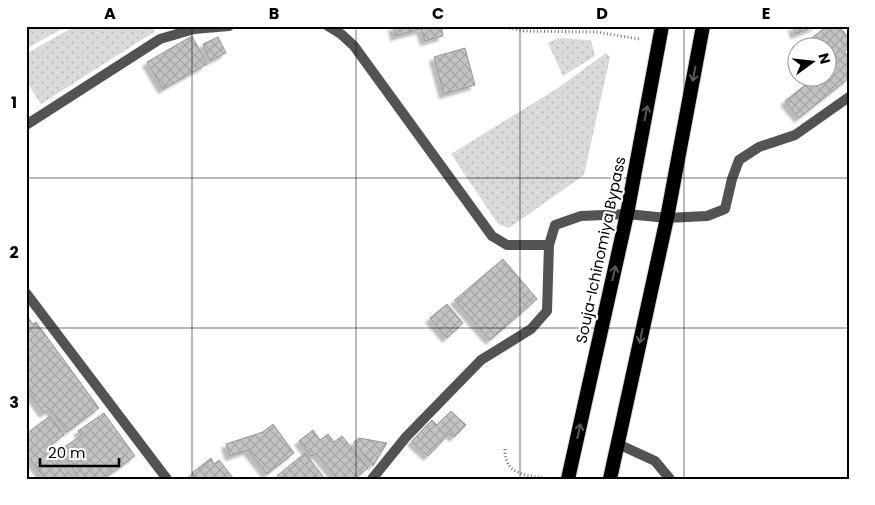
<svg xmlns="http://www.w3.org/2000/svg" width="875" height="505" viewBox="0 0 875 505" font-family="Poppins,sans-serif">
<style>
.grass{fill:url(#grass-dots)}
.building{fill:url(#building-cross-hatch);stroke:#979797;filter:url(#shadow)}
.lines{fill:none;stroke-linecap:round;stroke-linejoin:round}
.trunk-casing{stroke:#dbdbdb;stroke-width:16}
.path{stroke:#757575;stroke-width:3;stroke-dasharray:1 2.5;stroke-linecap:butt}
.minor{stroke:#535353;stroke-width:10}
.trunk{stroke:#000;stroke-width:14}
.oneway{stroke:#595959}
.grid{fill:none;stroke:#000;stroke-width:1;stroke-opacity:0.55}
.labels{text-anchor:middle;stroke-width:4.5;stroke-linejoin:round;paint-order:stroke}
.street-label{font-size:15px;fill:#000;stroke:#fff}
.neatline{fill:none;stroke:#000;stroke-width:2}
.grid-label{font-size:16px;text-anchor:middle;font-weight:bold;fill:#000}
</style>
<defs>
<pattern id="grass-dots" width="8" height="8" patternUnits="userSpaceOnUse" patternTransform="scale(1.25)"><rect width="8" height="8" fill="#dadada"/><path d="M2 2h.1M6 6h.1" fill="none" stroke="#b9b9b9" stroke-width="1.8" stroke-linecap="round"/></pattern>
<pattern id="building-cross-hatch" width="8" height="8" patternUnits="userSpaceOnUse" patternTransform="scale(1.25)"><rect width="8" height="8" fill="#c3c3c3"/><path d="M0 0l8 8M0 8l8-8" fill="none" stroke="#a6a6a6"/></pattern>
<filter id="shadow"><feDropShadow dx="-4.5" dy="4.5" stdDeviation="1" flood-color="#0004"/></filter>
</defs>
<rect width="100%" height="100%" fill="#fff"/>
<g class="grass">
<path d="M26,26h41l-41,23z"/>
<path d="M75,26h81l-2,6 -113,72 -15,-23v-27z"/>
<path d="M558,38l33,2 4,16 -32,20 -15,-33z"/>
<path d="M606,53l4,4 -26,118 -75,53 -11,-4 -47,-70 107,-66z"/>
</g>
<g class="building">
<path d="M393,26h48l2,10 -18,5 -4,-12 -26,7z"/>
<path d="M793,26h24l-22,8z"/>
<path d="M827,26h12l10,12v10l-5,3 5,6v21l-50,40 -14,-17 29,-23h14v-30h-29z"/>
<path d="M192,36l15,28 -44,25 -16,-27z"/>
<path d="M218,37l8,16 -16,8 -7,-17z"/>
<path d="M465,48l10,37 -31,9 -10,-37z"/>
<path d="M503,259l34,40 -47,41 -35,-40z"/>
<path d="M447,304l16,19 -16,15 -17,-20z"/>
<path d="M26,315l7,9 3,-2 63,86 -32,24 -17,-23 -6,4 -18,-25v-29l4,-2 -4,-5z"/>
<path d="M451,411l15,14 -12,12 -4,-4 -22,23 -16,-15 20,-21 5,5z"/>
<path d="M104,413l31,43 -32,23h-23l-20,-29 22,-15 -4,-4z"/>
<path d="M50,416l14,19 -15,11 24,33h-28l-19,-26v-19z"/>
<path d="M273,424l21,29 -27,21 -19,-24 -18,6 -4,-12 37,-12z"/>
<path d="M313,430l7,10 8,-6 6,8 8,-6 26,32 -14,11h-21l3,-2 -19,-23 -6,2 -12,-15z"/>
<path d="M359,438l28,5 -14,23 -19,-24z"/>
<path d="M305,453l20,26h-46l-2,-3z"/>
<path d="M211,458l3,6 5,-4 15,19h-38l-4,-6z"/>
</g>
<g class="lines">
<g class="trunk-casing">
<g id="trunk">
<path d="M568,479l59,-265 35,-188"/>
<path d="M610,479l57,-261 36,-192"/>
</g>
</g>
<g class="path">
<path d="M499,26l25,5 72,1 43,7"/>
<path d="M505,449c-1,27 23,26 44,30"/>
</g>
<g class="minor">
<path d="M328,26l13,8 13,12 138,190 15,9h42"/>
<path d="M26,125l134,-86 34,-10 35,-3"/>
<path d="M26,293l141,186"/>
<path d="M618,444l37,17 15,18"/>
<path d="M372,479l34,-42 75,-77 50,-31 16,-18 2,-66 6,-20 26,-9 46,-2 40,4 40,-2 18,-7 7,-30 7,-19 20,-13 36,-12 54,-38"/>
</g>
<use href="#trunk" class="trunk"/>
</g>
<defs><path id="oneway-shaft" d="M-6 0H5M1.5-3L5.5 0L1.5 3" fill="none" stroke-width="1.6" stroke-linecap="round" stroke-linejoin="round" transform="scale(1.25)"/></defs>
<g class="oneway">
<use href="#oneway-shaft" transform="translate(694 74) rotate(101)"/>
<use href="#oneway-shaft" transform="translate(646 113) rotate(-79)"/>
<use href="#oneway-shaft" transform="translate(614 273) rotate(-77)"/>
<use href="#oneway-shaft" transform="translate(641 336) rotate(102)"/>
<use href="#oneway-shaft" transform="translate(579 431) rotate(-77)"/>
</g>
<path class="grid" d="M192,26v453M356,26v453M520,26v453M684,26v453M26,178h823M26,328h823"/>
<g class="labels">
<g class="street-label">
<text transform="translate(601 250) rotate(-78)" y="5">Souja-Ichinomiya Bypass</text>
</g>
</g>
<rect width="875" height="505" fill="none" stroke="#ffffff" stroke-width="55"/>
<g transform="translate(812 62) rotate(75)"><circle r="24" fill="#ffffff" stroke="#999999"/>
<path d="M0-4L9 19L0 12L-9 19Z" fill="#000000"/>
<text y="-8" font-size="14" font-weight="bold" text-anchor="middle" fill="#000000">N</text>
</g>
<path d="M40 458v8h79v-8" fill="none" stroke="#000000" stroke-width="2.5"/>
<text x="48" y="458" font-size="15" fill="#000000" stroke="#ffffff" stroke-width="4" paint-order="stroke">20 m</text>
<rect x="28" y="28" width="820" height="450" class="neatline"/>
<g class="grid-label">
<text x="110" y="19">A</text>
<text x="274" y="19">B</text>
<text x="438" y="19">C</text>
<text x="602" y="19">D</text>
<text x="766" y="19">E</text>
<text x="14" y="108">1</text>
<text x="14" y="258">2</text>
<text x="14" y="408">3</text>
</g>
</svg>
